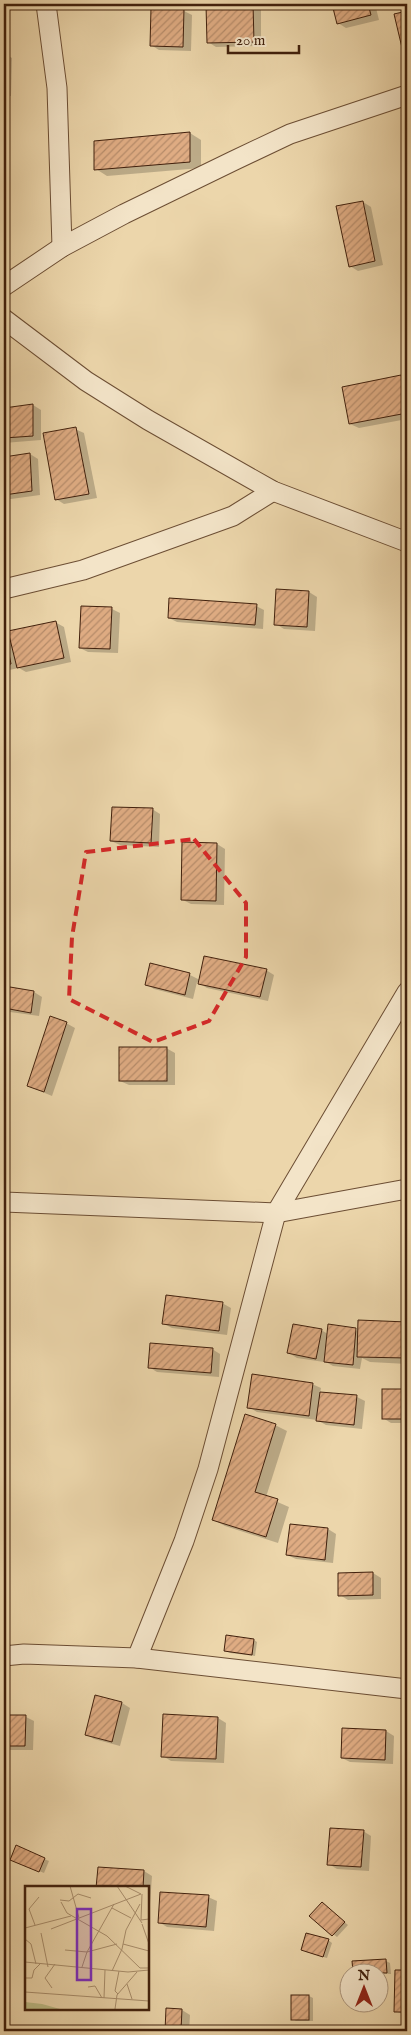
<svg xmlns="http://www.w3.org/2000/svg" width="411" height="2035" viewBox="0 0 411 2035" font-family="'IM FELL English',serif">
<style>
.shadow{fill:#0003}
.building{fill:url(#building-hatch);stroke:#41200c}
.lines{fill:none;stroke-linecap:round;stroke-linejoin:round}
.street-casing{stroke:#6c4e34;stroke-width:21}
.street{stroke:#f3e4c8;stroke-width:19}
.marked{fill:none;stroke:#d62828;stroke-width:4;stroke-dasharray:10 6;stroke-linejoin:round}
.inset-road{fill:none;stroke:#a88d6b;stroke-width:1}
.view{fill:#7b2cbf;fill-opacity:0.15;stroke:#7b2cbf;stroke-width:2.5}
.inset-edge{fill:none;stroke:#41200c;stroke-width:2.5}
</style>
<defs>
<pattern id="building-hatch" width="6" height="6" patternUnits="userSpaceOnUse" patternTransform="scale(1.25)"><rect width="6" height="6" fill="#dfac83"/><path d="M-1 1l2-2M0 6l6-6M5 7l2-2" fill="none" stroke="#b68c6a"/></pattern>
</defs>
<rect width="100%" height="100%" fill="#ecd6ab"/>
<filter id="stains"><feTurbulence type="fractalNoise" baseFrequency=".004" numOctaves="4"/><feColorMatrix values="0 0 0 0 .2 0 0 0 0 .09 0 0 0 0 .02 0 0 0 .5 -.17"/></filter>
<radialGradient id="worn" r=".72"><stop offset=".6" stop-color="#630" stop-opacity="0"/><stop offset="1" stop-color="#630" stop-opacity=".3"/></radialGradient>
<g class="shadow">
<path d="M334,4h41l4,16 -33,8 -8,-5z"/>
<path d="M252,5l9,5v36l-45,1 -8,-5z"/>
<path d="M153,10l31,1 8,4 -1,36 -32,-1 -8,-5z"/>
<path d="M407,12v52l-12,-49z"/>
<path d="M4,53l8,5 -1,38h-7z"/>
<path d="M190,133l11,7v28l-94,8 -11,-7v-26z"/>
<path d="M363,202l8,5 12,58 -25,6 -8,-5z"/>
<path d="M401,377l6,3v39l-48,9 -9,-4z"/>
<path d="M33,405l8,5v30l-37,3v-34z"/>
<path d="M75,429l9,4 13,65 -33,6 -8,-5z"/>
<path d="M30,454l8,5 2,36 -36,5v-42z"/>
<path d="M309,592l8,5 -2,34 -31,-2 -8,-5z"/>
<path d="M256,606l8,4 -1,19 -86,-7 -8,-4z"/>
<path d="M112,609l8,4 -2,40 -30,-1 -8,-4z"/>
<path d="M55,622l9,5 7,35 -45,10 -7,-4 -15,3v-44l8,5z"/>
<path d="M152,809l8,5 -1,33 -39,-2 -9,-4z"/>
<path d="M184,843l33,1 8,5 -1,56 -33,-1 -8,-4z"/>
<path d="M151,964l39,11 10,5 66,-10 8,5 -6,26 -61,-13 -10,-6 -4,17 -39,-10 -8,-5z"/>
<path d="M5,988l29,4 8,5 -3,19 -29,-4 -6,-3z"/>
<path d="M66,1023l9,5 -23,68 -24,-10z"/>
<path d="M166,1048l9,5v32h-46l-9,-4z"/>
<path d="M222,1303l9,5 -4,27 -55,-7 -8,-4z"/>
<path d="M360,1322l47,2v40l-37,-2 -8,-4 -2,11 -27,-3 -9,-5v1l-27,-4 -8,-5 32,-23 7,4 1,-8 30,5z"/>
<path d="M212,1349l8,5 -1,23 -62,-5 -8,-5z"/>
<path d="M312,1384l9,4 -1,5 37,4 8,4 -3,28 -36,-4 -9,-5 -60,-8 -8,-5z"/>
<path d="M383,1390h24v33h-16l-8,-5z"/>
<path d="M275,1425l12,6 -21,66 23,10 -11,36 -53,-17 -11,-6z"/>
<path d="M328,1529l8,5 -3,29 -37,-4 -9,-4z"/>
<path d="M373,1573l8,5v21l-33,1 -8,-5z"/>
<path d="M254,1640l3,2 -2,14 -25,-3 -4,-2z"/>
<path d="M96,1696l26,7 8,5 -10,38 -26,-7 -8,-5z"/>
<path d="M4,1716l22,1 8,4 -1,29h-29z"/>
<path d="M218,1718l8,5 -2,40 -53,-2 -8,-5z"/>
<path d="M386,1731l8,5 -1,28 -43,-2 -8,-4z"/>
<path d="M363,1831l8,5 -2,35 -32,-2 -8,-5z"/>
<path d="M16,1847l33,14 -5,12 -29,-12z"/>
<path d="M144,1871l8,5 -2,28h-2v-16h-51z"/>
<path d="M208,1897l9,4 -3,30 -47,-4 -8,-5z"/>
<path d="M323,1904l25,21 -11,12 -26,-21z"/>
<path d="M328,1940l4,3 -5,15 -21,-6z"/>
<path d="M386,1961l4,2 1,11 -37,-2 -1,-10z"/>
<path d="M396,1971h11v45l-12,-5z"/>
<path d="M309,1996l4,2v23h-17l-3,-2z"/>
<path d="M168,2009l14,1 8,5 -1,16h-23z"/>
</g>
<g class="building">
<path d="M253,4l1,38 -47,1 -1,-38z"/>
<path d="M332,4h36l3,11 -34,9z"/>
<path d="M151,8l33,1 -1,38 -33,-1z"/>
<path d="M407,11v58l-13,-55z"/>
<path d="M190,132v30l-96,8v-29z"/>
<path d="M363,201l12,60 -26,6 -13,-61z"/>
<path d="M401,375l6,29v9l-58,11 -7,-37z"/>
<path d="M33,404v32l-29,2v-30z"/>
<path d="M76,427l13,67 -34,6 -12,-67z"/>
<path d="M30,453l2,38 -28,4v-38z"/>
<path d="M276,589l33,2 -2,36 -33,-2z"/>
<path d="M169,598l88,6 -2,21 -87,-7z"/>
<path d="M81,606l31,1 -2,42 -31,-1z"/>
<path d="M56,621l8,37 -47,10 -9,-37z"/>
<path d="M4,628l7,36 -7,1z"/>
<path d="M112,807l41,1 -2,35 -41,-2z"/>
<path d="M182,842l35,1 -1,58 -35,-1z"/>
<path d="M204,956l63,13 -7,28 -62,-13z"/>
<path d="M150,963l40,10 -5,22 -40,-10z"/>
<path d="M4,986l30,5 -3,22 -27,-5z"/>
<path d="M50,1016l17,6 -23,70 -17,-6z"/>
<rect x="119" y="1047" width="48" height="34"/>
<path d="M166,1295l57,7 -4,29 -57,-7z"/>
<path d="M358,1320l49,2v36l-50,-1z"/>
<path d="M293,1324l29,5 -6,30 -29,-6z"/>
<path d="M328,1324l28,4 -3,37 -29,-3z"/>
<path d="M150,1343l63,5 -2,25 -63,-5z"/>
<path d="M252,1374l61,9 -4,33 -62,-8z"/>
<rect x="382" y="1389" width="25" height="30"/>
<path d="M320,1392l37,3 -3,30 -38,-4z"/>
<path d="M245,1414l31,10 -21,68 23,7 -12,38 -54,-17z"/>
<path d="M290,1524l38,4 -3,32 -39,-5z"/>
<path d="M373,1572v23l-35,1v-23z"/>
<path d="M226,1635l28,4 -2,16 -28,-4z"/>
<path d="M95,1695l27,7 -10,40 -27,-7z"/>
<path d="M163,1714l55,3 -2,42 -55,-2z"/>
<path d="M4,1715h22l-1,31h-21z"/>
<path d="M342,1728l44,2 -1,30 -44,-2z"/>
<path d="M330,1828l34,2 -3,37 -34,-2z"/>
<path d="M16,1845l29,13 -6,14 -29,-12z"/>
<path d="M98,1867l46,3 -1,18h-47z"/>
<path d="M160,1892l49,3 -3,32 -48,-4z"/>
<path d="M322,1902l23,20 -13,14 -23,-20z"/>
<path d="M306,1933l23,6 -6,18 -22,-7z"/>
<path d="M386,1959l1,14 -34,-1 -1,-11z"/>
<path d="M395,1970h12v42h-13z"/>
<rect x="291" y="1995" width="18" height="25"/>
<path d="M166,2008l16,1 -1,22h-16z"/>
</g>
<g class="lines">
<g class="street-casing">
<g id="street">
<path d="M46,4l11,84 5,159"/>
<path d="M4,286l58,-39 62,-33 109,-53 57,-27 117,-39"/>
<path d="M4,319l82,62 62,39 125,71 134,51"/>
<path d="M4,589l79,-19 150,-54 40,-25"/>
<path d="M4,1202l272,11 131,-24"/>
<path d="M4,1656l20,-2 113,4 270,31"/>
<path d="M137,1658l47,-117 24,-72 68,-256 131,-221"/>
</g>
</g>
<use href="#street" class="street"/>
</g>
<path class="marked" d="M194,839l52,64v54l-37,64 -56,21 -84,-43 3,-62 14,-85z"/>
<g transform="translate(25 1886)">
<rect width="124" height="124" fill="#ecd6ab"/>
<path d="M0,116l17,2 18,5h-35z" fill="#bdbc86"/>
<path class="inset-road" d="M45,0l9,32M92,0l25,37M100,0l16,8M117,8l-1,26 8,-1M35,14l9,1 9,-7 13,4M36,16l6,11 40,23 33,32h9M87,22l19,10M117,38l7,20M10,39l-6,-16 10,-12M0,42l46,-12M26,43l90,-35M16,47l7,34M0,53l6,5 5,20M98,58l26,7M40,64l22,2 30,-8M0,76l103,10 21,-2M57,81l5,-15 27,-48M87,85l10,-22 4,-19 14,-26M0,92h7l2,-8 7,-7M102,98l5,15M63,101l7,-1 7,12M27,102l-7,-10 10,-14M0,106l124,9M93,108l-3,-3 4,-20M79,112l1,-28M90,123l2,-14 20,-23"/>
<path class="view" d="M52,23h14v71h-14z"/>
<rect width="124" height="124" class="inset-edge"/>
</g>
<rect width="411" height="2035" fill="none" stroke="#ecd6ab" stroke-width="20"/>
<rect x="5" y="5" width="401" height="2025" fill="none" stroke="#41200c" stroke-width="2.5"/>
<rect x="10" y="10" width="391" height="2015" fill="none" stroke="#41200c"/>
<g transform="translate(364 1988)"><circle r="24" fill="#f3e4c8" stroke="#ac967d"/>
<path d="M0-4L9 19L0 12L-9 19Z" fill="#8f2418"/>
<text y="-8" font-size="14" font-weight="bold" text-anchor="middle" fill="#41200c">N</text>
</g>
<path d="M228 45v8h71v-8" fill="none" stroke="#41200c" stroke-width="2.5"/>
<text x="236" y="45" font-size="15" fill="#41200c" stroke="#f3e4c8" stroke-width="4" paint-order="stroke">20 m</text>
<rect width="100%" height="100%" filter="url(#stains)"/>
<rect width="100%" height="100%" fill="url(#worn)"/>
</svg>
